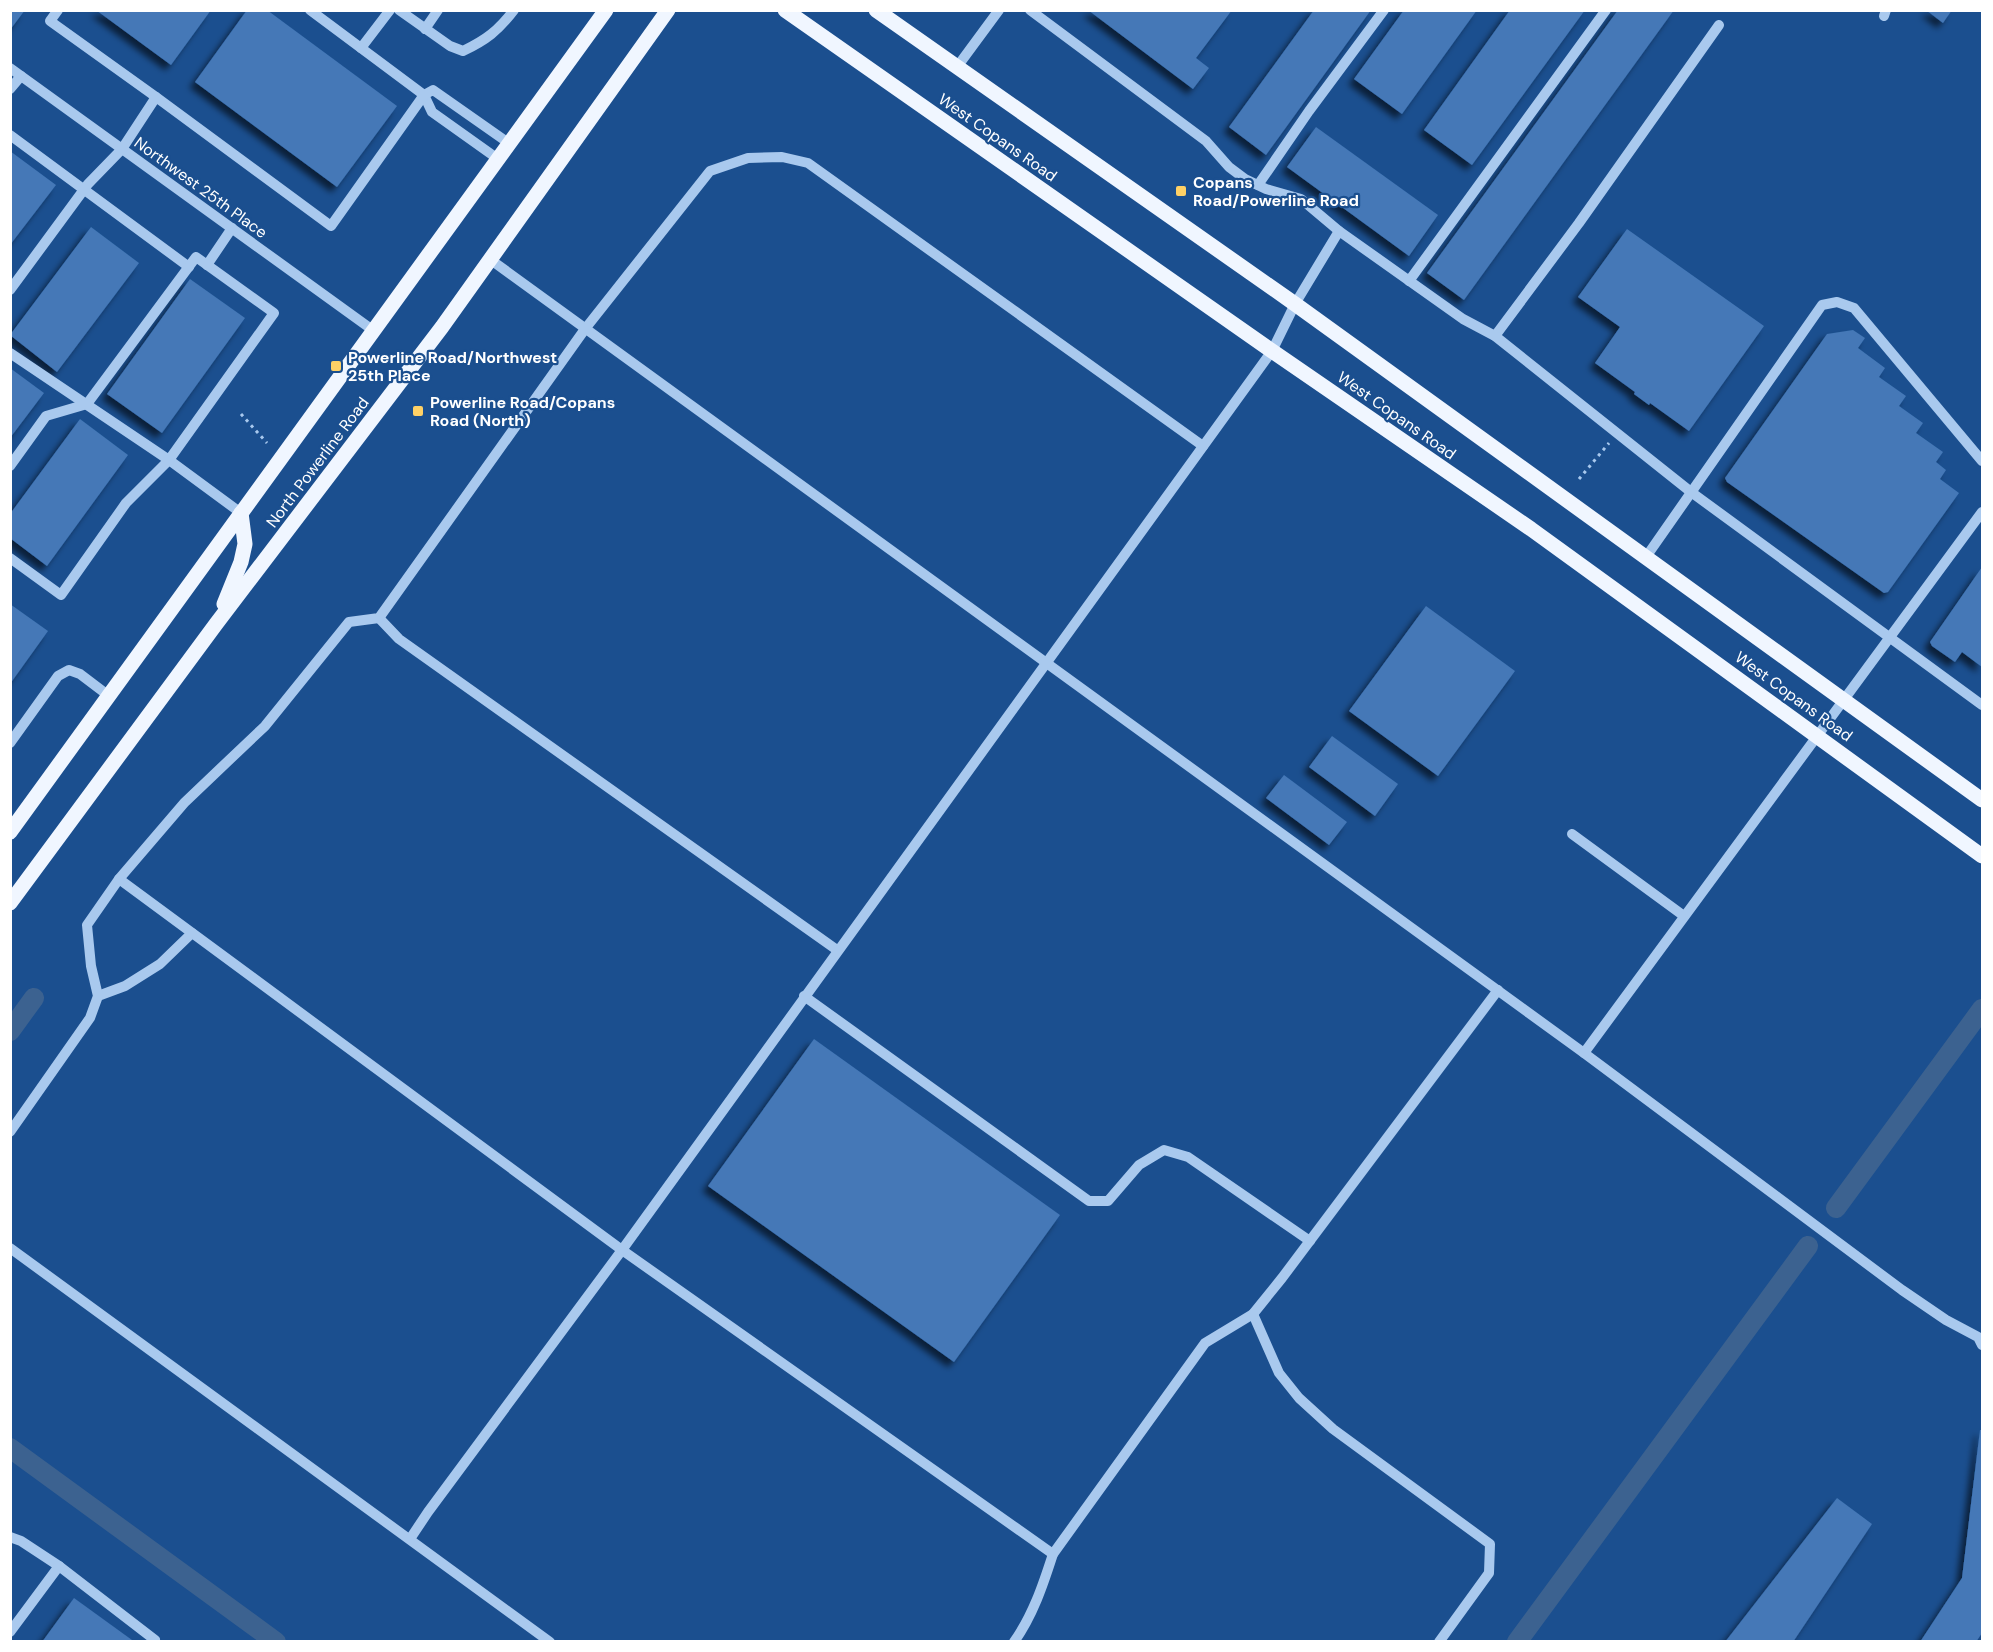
<svg xmlns="http://www.w3.org/2000/svg" width="1993" height="1652" viewBox="0 0 1993 1652" font-family="'DM Sans',sans-serif">
<style>
.lines{fill:none;stroke-linecap:round;stroke-linejoin:round}
.canal{stroke:#3c6290;stroke-width:20}
.building{fill:#4478b7;filter:url(#shadow)}
.path{stroke:#a9c9ee;stroke-width:3;stroke-dasharray:3 4.5;stroke-linecap:butt}
.minor{stroke:#a9c9ee;stroke-width:10}
.major{stroke:#f0f6ff;stroke-width:15}
.poi-dot{fill:#ffd166;stroke:#1b4f8f;stroke-width:2}
.labels{text-anchor:middle;stroke-width:4.5;stroke-linejoin:round;paint-order:stroke}
.street-label{font-size:16px;fill:#fff;stroke:#1b4f8f}
.poi-label{font-size:16px;font-weight:bold;fill:#fff;stroke:#1b4f8f;text-anchor:start}
</style>
<defs>
<filter id="shadow"><feDropShadow dx="-5.5" dy="5.5" stdDeviation="3" flood-color="#0009"/></filter>
</defs>
<rect width="100%" height="100%" fill="#1b4f8f"/>
<g class="lines">
<g class="canal">
<path d="M10,1031l24,-33"/>
<path d="M1836,1208l146,-199"/>
<path d="M10,1448l266,194"/>
<path d="M1517,1642l291,-396"/>
</g>
</g>
<g class="building">
<path d="M10,10h15l-15,20z"/>
<path d="M96,10h115l-40,55z"/>
<path d="M247,10h20l130,96 -60,81 -142,-105z"/>
<path d="M1088,10h144l-36,48 13,10 -16,21z"/>
<path d="M1314,10h57l-105,145 -37,-28z"/>
<path d="M1404,10h73l-75,104 -48,-35z"/>
<path d="M1510,10h75l-113,155 -48,-35z"/>
<path d="M1618,10h56l-210,290 -37,-27z"/>
<path d="M1926,10h26l-9,13z"/>
<path d="M1316,127l122,88 -29,41 -122,-89z"/>
<path d="M10,151l46,34 -46,60z"/>
<path d="M91,227l48,36 -82,109 -47,-37z"/>
<path d="M1627,229l137,97 -75,105 -39,-28 -1,2 -15,-11 1,-2 -40,-29 25,-36 -42,-30z"/>
<path d="M190,279l55,39 -83,115 -55,-39z"/>
<path d="M1853,330l12,8 -7,10 27,20 -6,9 27,19 -7,10 24,17 -7,10 27,19 -7,10 10,8 -6,9 19,14 -71,99 -4,1 -157,-111 -2,-4 102,-144z"/>
<path d="M10,368l34,25 -34,45z"/>
<path d="M80,419l48,36 -81,111 -37,-28v-24z"/>
<path d="M1982,567v100l-20,-15 -7,10 -23,-16 -2,-4z"/>
<path d="M10,604l38,27 -38,53z"/>
<path d="M1426,606l89,65 -77,105 -89,-65z"/>
<path d="M1332,736l66,48 -23,32 -66,-49z"/>
<path d="M1284,775l63,47 -18,23 -63,-47z"/>
<path d="M814,1039l246,176 -106,147 -246,-176z"/>
<path d="M1980,1430h2v203l-6,9h-56l42,-64z"/>
<path d="M1837,1498l35,26 -79,118h-68z"/>
<path d="M74,1598l58,42 -1,2h-89z"/>
</g>
<g class="lines">
<g class="path">
<path d="M241,414l26,29"/>
<path d="M1579,479l30,-36"/>
</g>
<g class="minor">
<path d="M58,10l-8,11 106,76"/>
<path d="M310,10l114,85 8,17 66,47"/>
<path d="M399,10l51,36 13,5c23,-11 35,-20 51,-41"/>
<path d="M1030,10l176,131 23,26 16,12 21,10 35,10 38,32"/>
<path d="M1884,16l2,-6"/>
<path d="M425,29l13,-19"/>
<path d="M361,48l29,-38"/>
<path d="M957,67l42,-57"/>
<path d="M10,68l364,263"/>
<path d="M10,89l11,-13"/>
<path d="M10,135l179,132"/>
<path d="M1258,185l51,-74 75,-101"/>
<path d="M491,260l1093,793 318,237 44,30 32,17 4,8"/>
<path d="M207,265l25,-37"/>
<path d="M1409,281l197,-271"/>
<path d="M10,290l78,-106 34,-35 34,-52 175,129 93,-131 9,-5 77,54"/>
<path d="M1495,336l84,-113 140,-198"/>
<path d="M10,353l159,107 72,53"/>
<path d="M10,466l36,-50 41,-12 109,-147 78,56 -105,147 -43,43 -65,92 -51,-37"/>
<path d="M1646,557l176,-252 15,-3 17,6 128,153"/>
<path d="M379,618l20,21 438,311"/>
<path d="M10,743l48,-67 11,-6 11,4 29,22"/>
<path d="M1572,834l112,82"/>
<path d="M119,879l503,371 431,304"/>
<path d="M98,996l27,-10 35,-22 32,-31"/>
<path d="M804,996l285,205h19l31,-36 25,-15 24,7 122,84"/>
<path d="M1584,1053l398,-541"/>
<path d="M10,1132l80,-114 8,-22 -7,-30 -4,-41 32,-46 66,-77 80,-76 84,-104 30,-4 206,-289 125,-158 38,-13 34,-1 26,6 395,283"/>
<path d="M10,1248l540,394"/>
<path d="M1253,1314l26,59 20,25 34,31 157,115 -1,29 -50,69"/>
<path d="M10,1537l11,4 38,25"/>
<path d="M410,1539l18,-27 194,-262 650,-899 23,-47 44,-73 124,88 32,17 196,156 291,213"/>
<path d="M10,1632l49,-66 96,74 -1,2"/>
<path d="M1014,1642c19,-27 29,-57 39,-88l152,-211 48,-29 29,-36 216,-288"/>
</g>
<g class="major">
<path d="M785,10l487,341 259,178 451,327"/>
<path d="M876,10l419,294 687,496"/>
<path d="M224,604l17,-42 4,-18 -4,-31"/>
<path d="M10,832l596,-822"/>
<path d="M10,903l206,-279 226,-297 226,-317"/>
</g>
</g>
<g class="poi-dot">
<rect x="1175" y="185" width="12" height="12" rx="3"/>
<rect x="330" y="360" width="12" height="12" rx="3"/>
<rect x="412" y="405" width="12" height="12" rx="3"/>
</g>
<g class="labels">
<g class="street-label">
<text transform="translate(998 137) rotate(35)" y="6">West Copans Road</text>
<text transform="translate(201 187) rotate(36)" y="6">Northwest 25th Place</text>
<text transform="translate(1397 415) rotate(35)" y="6">West Copans Road</text>
<text transform="translate(317 462) rotate(-53)" y="6">North Powerline Road</text>
<text transform="translate(1794 696) rotate(36)" y="6">West Copans Road</text>
</g>
<g class="poi-label">
<text x="1193" y="188">Copans<tspan x="1193" dy="18">Road/Powerline Road</tspan></text>
<text x="348" y="363">Powerline Road/Northwest<tspan x="348" dy="18">25th Place</tspan></text>
<text x="430" y="408">Powerline Road/Copans<tspan x="430" dy="18">Road (North)</tspan></text>
</g>
</g>
<rect width="1993" height="1652" fill="none" stroke="#ffffff" stroke-width="24"/>
</svg>
